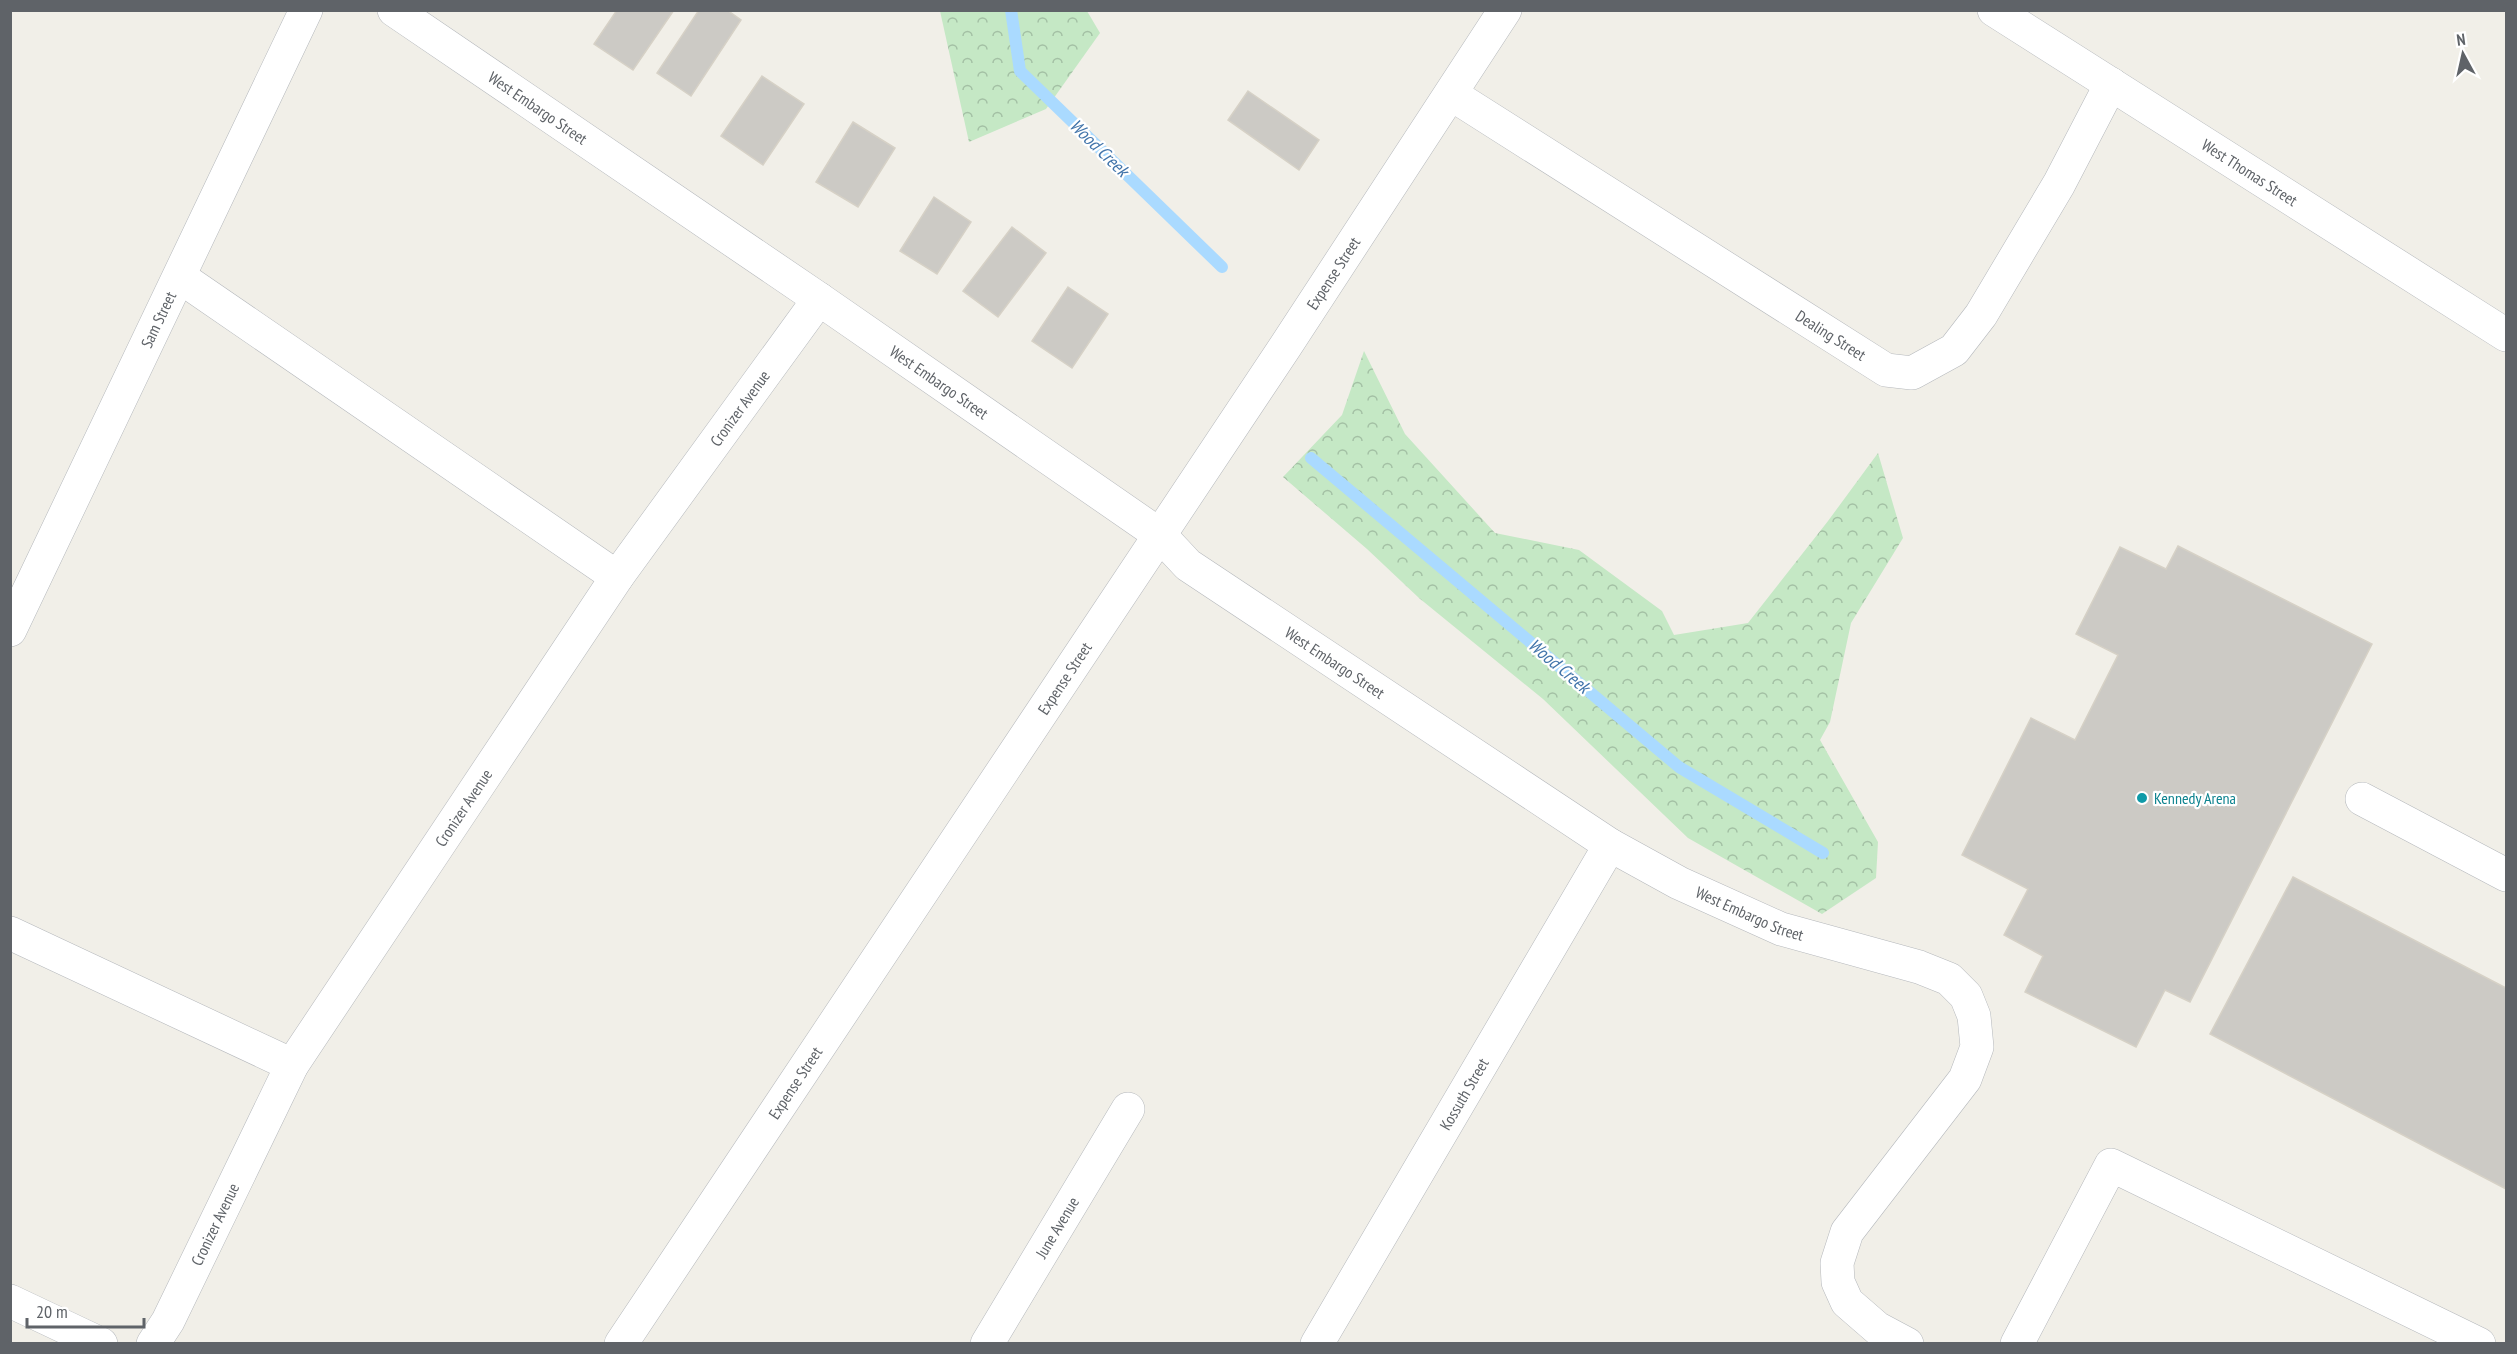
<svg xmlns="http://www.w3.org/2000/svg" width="2517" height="1354" viewBox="0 0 2517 1354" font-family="'PT Sans Narrow',sans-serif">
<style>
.forest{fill:url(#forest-crowns)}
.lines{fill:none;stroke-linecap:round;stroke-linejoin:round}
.stream{stroke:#aadaff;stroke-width:12}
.building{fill:#cccac5;stroke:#d6d1c6;stroke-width:1.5}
.minor-casing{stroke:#b5b8bc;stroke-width:34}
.minor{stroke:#fff;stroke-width:33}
.culture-dot{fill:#0f9aa8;stroke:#fff;stroke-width:2}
.labels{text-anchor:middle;stroke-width:4.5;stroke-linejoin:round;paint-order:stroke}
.street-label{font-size:16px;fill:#5f6368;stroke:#fff}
.culture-label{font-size:16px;fill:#0d838f;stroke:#fff;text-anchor:start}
.water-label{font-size:18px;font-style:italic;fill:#4174aa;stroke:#fff}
</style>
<defs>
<pattern id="forest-crowns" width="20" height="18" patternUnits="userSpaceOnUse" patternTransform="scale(1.5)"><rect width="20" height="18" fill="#c5e8c5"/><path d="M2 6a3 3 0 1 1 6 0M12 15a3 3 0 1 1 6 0" fill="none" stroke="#a3c0a4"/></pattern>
</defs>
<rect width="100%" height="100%" fill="#f1efe8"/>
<g class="forest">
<path d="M940,11h147l13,22 -54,76 -77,33z"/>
<path d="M1364,351l41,83 90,99 84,17 83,61 12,24 74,-12 80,-102 50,-68 25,85 -52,85 -21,99 -10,18 58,102 -2,36 -54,36 -134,-76 -145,-139 -124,-101 -52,-49 -84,-72 59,-62z"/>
</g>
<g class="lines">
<g class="stream">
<path d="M1011,10l9,61 202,196"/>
<path d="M1311,458l368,309 144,86"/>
</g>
</g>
<g class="building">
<path d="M617,10h57l-41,60 -39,-26z"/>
<path d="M699,10h28l14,10 -50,76 -34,-23z"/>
<path d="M762,76l42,28 -41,61 -42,-29z"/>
<path d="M1248,91l71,49 -20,30 -71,-50z"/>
<path d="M853,122l42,26 -37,59 -42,-25z"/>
<path d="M934,197l37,25 -34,52 -37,-23z"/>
<path d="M1012,227l34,26 -48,64 -35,-26z"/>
<path d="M1068,287l40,27 -36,54 -40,-27z"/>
<path d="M2178,546l194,98 -182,358 -25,-12 -29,57 -111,-55 18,-36 -39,-21 24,-46 -66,-34 69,-137 44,22 43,-85 -42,-21 44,-87 46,22z"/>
<path d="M2293,877l213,111v201l-296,-155z"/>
</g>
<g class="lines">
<g class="minor-casing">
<g id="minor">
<path id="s1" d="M394,10l425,289 341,236 28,30 422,280 69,38 102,46 138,38 30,12 17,17 8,20 3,31 -12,32 -118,153 -10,31 1,19 9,20 30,26 30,16"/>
<path id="s2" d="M1994,10l512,325"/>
<path id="s3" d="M1451,94l435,276 26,3 42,-23 27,-35 78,-131 52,-100"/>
<path d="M180,277l437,300"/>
<path id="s4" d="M10,630l296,-620"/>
<path d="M2362,799l144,76"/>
<path d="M10,933l282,132"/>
<path d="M10,1301l91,43"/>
<path id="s5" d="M153,1344l15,-23 124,-256 325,-488 202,-278"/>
<path id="s6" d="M621,1344l664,-997 220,-337"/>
<path id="s7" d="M987,1344l141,-235"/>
<path id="s8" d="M1317,1344l293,-499"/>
<path d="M2017,1344l94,-179 368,179"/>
</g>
</g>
<use href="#minor" class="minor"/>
</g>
<circle class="culture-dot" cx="2142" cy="798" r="6"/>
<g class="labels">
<g class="street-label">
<text dy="6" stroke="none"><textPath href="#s1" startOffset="174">West Embargo Street</textPath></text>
<text dy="6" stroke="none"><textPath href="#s2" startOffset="303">West Thomas Street</textPath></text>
<text dy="6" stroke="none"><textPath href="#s6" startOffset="1286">Expense Street</textPath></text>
<text dy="6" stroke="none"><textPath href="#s4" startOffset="344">Sam Street</textPath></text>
<text dy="6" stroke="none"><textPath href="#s3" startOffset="450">Dealing Street</textPath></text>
<text dy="6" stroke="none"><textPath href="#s1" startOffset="660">West Embargo Street</textPath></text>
<text dy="6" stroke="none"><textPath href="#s5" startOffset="1107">Cronizer Avenue</textPath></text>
<text dy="6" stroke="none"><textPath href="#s1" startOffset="1146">West Embargo Street</textPath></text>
<text dy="6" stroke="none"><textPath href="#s6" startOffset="800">Expense Street</textPath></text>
<text dy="6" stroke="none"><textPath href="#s5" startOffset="621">Cronizer Avenue</textPath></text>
<text dy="6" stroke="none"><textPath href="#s1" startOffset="1632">West Embargo Street</textPath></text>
<text dy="6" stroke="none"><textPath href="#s6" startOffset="314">Expense Street</textPath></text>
<text dy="6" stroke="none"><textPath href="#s8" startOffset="290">Kossuth Street</textPath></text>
<text dy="6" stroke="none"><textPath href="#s5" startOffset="135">Cronizer Avenue</textPath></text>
<text dy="6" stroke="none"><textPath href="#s7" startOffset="136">June Avenue</textPath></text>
</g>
<g class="culture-label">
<text x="2154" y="804">Kennedy Arena</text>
</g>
<g class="water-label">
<text transform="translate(1099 148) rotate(44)" y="6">Wood Creek</text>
<text transform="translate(1559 666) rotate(40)" y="6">Wood Creek</text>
</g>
</g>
<rect width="2517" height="1354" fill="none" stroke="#5f6368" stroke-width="24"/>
<g transform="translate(2463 54) rotate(352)" stroke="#ffffff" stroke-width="4.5" paint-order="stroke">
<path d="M0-4.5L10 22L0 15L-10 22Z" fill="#5f6368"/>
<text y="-9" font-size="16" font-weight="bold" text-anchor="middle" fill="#5f6368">N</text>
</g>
<path d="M27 1318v9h117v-9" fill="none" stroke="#5f6368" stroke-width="3"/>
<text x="36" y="1318" font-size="18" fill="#5f6368" stroke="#ffffff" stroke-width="4.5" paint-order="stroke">20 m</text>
</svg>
